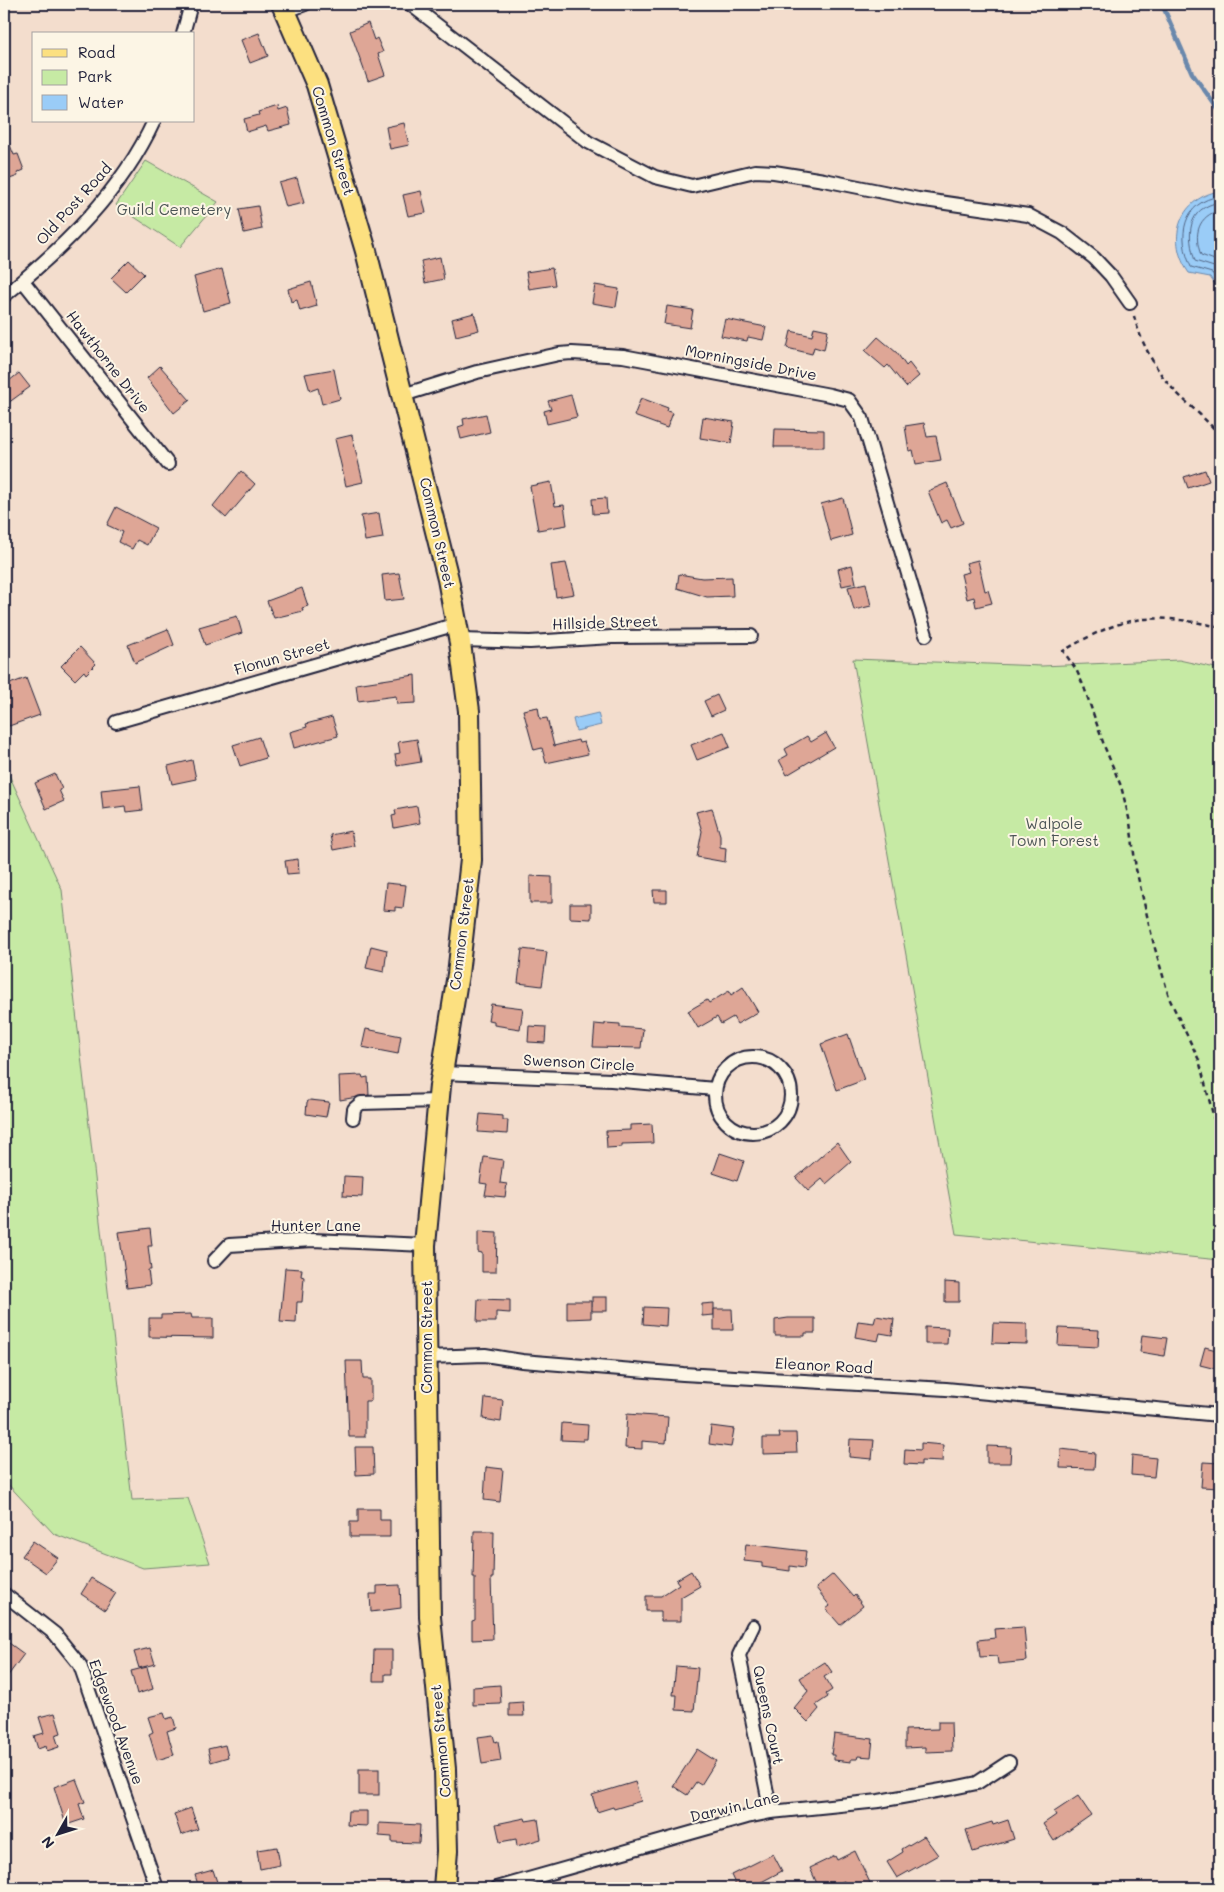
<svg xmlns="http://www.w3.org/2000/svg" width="1224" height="1892" viewBox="0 0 1224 1892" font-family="Mali,sans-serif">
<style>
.green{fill:#c6eaa4;stroke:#748670}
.water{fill:#9accf7;stroke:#6a88ac}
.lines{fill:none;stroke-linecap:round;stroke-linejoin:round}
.shore{stroke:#526686;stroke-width:1}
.stream{stroke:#6a88ac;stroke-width:4.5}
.building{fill:#dea696;stroke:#22223b}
.minor-casing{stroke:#22223b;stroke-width:16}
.primary-casing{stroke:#22223b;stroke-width:24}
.path{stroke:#22223b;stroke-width:2.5;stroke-dasharray:5 4;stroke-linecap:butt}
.minor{stroke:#fcf5e5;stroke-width:12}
.primary{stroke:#fce080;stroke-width:20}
.labels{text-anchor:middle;stroke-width:4;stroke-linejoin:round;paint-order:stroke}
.street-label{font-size:15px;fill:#22223b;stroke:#fcf5e5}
.park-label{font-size:15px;fill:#4b5455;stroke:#fcf5e5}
</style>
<rect width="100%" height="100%" fill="#f3ddcd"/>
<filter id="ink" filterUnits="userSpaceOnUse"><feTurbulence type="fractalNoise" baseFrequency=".02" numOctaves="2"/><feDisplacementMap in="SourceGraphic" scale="10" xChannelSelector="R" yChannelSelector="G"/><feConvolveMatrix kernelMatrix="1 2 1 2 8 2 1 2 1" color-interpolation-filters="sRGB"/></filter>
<g filter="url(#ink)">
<g class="green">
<path d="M146,161l72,41 -38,45 -64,-42z"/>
<path d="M853,659l189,7 137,-6 41,9v591l-264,-26z"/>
<path d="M4,764l58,126 70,610 56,-2 22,65 -67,5 -89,-34 -50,-54z"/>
</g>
<g class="water">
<path d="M1220,191v101l-10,-15 -21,-4 -2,-3c-21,-33 -6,-73 33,-79z"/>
<path d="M598,713l3,12 -25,6 -3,-12z"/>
</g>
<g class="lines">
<g class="shore">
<path d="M1220,196c-38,6 -43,40 -29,71l21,6 8,10"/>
<path d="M1220,202c-34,6 -33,33 -25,59l19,6 6,6"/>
<path d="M1220,210c-22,6 -27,24 -19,45l19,7"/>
</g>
<path class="stream" d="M1162,4l30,69 28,39"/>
</g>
<g class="building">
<path d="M368,23l6,17 3,-2 6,14 -5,2 7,21 -17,6 -18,-50z"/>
<path d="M259,33l9,23 -18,7 -9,-23z"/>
<path d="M277,106l1,5 9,-3 4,17 -23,6 -2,-5 -19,6 -3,-13 15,-4 -1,-3z"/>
<path d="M404,123l5,22 -19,4 -4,-22z"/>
<path d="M4,131l10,24 4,-1 6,16 -7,3 1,3 -14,5z"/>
<path d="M297,178l7,25 -18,4 -7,-24z"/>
<path d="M421,191l5,22 -18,3 -5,-21z"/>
<path d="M258,206l4,23 -18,4 -5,-24z"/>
<path d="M440,257l4,22 -19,4 -4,-22z"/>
<path d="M129,260l15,14 -18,18 -15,-14z"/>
<path d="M552,268l3,17 -26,4 -3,-17z"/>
<path d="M222,269l9,34 -28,8 -9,-34z"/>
<path d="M311,282l6,24 -17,5 -3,-11 -6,2 -3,-13z"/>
<path d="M595,285l24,4 -3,18 -24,-4z"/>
<path d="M667,306l26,4 -3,18 -26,-4z"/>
<path d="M474,313l5,17 -23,6 -4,-17z"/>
<path d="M725,319l41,8 -3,13 -15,-3 -1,4 -26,-5z"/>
<path d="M814,327l14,3 -4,20 -10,-3 -2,7 -25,-6 4,-17 21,5z"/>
<path d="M878,337l19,16 9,13 3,-3 10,13 -13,11 -18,-22 -3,3 -20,-17z"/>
<path d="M160,366l30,34 -16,13 -27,-35z"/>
<path d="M334,369l6,30 -18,5 -4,-16 -8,3 -5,-17z"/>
<path d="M19,373l11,14 -26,19v-21z"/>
<path d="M571,395l6,22 -30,7 -3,-13 7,-2 -3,-8z"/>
<path d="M641,398l27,10 -1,3 6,2 -6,15 -33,-12z"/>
<path d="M486,414l4,18 -29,7 -3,-12 6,-2 -1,-6z"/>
<path d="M703,417l31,5 -3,21 -31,-5z"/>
<path d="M924,423l3,14 9,-1 5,24 -25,4 -3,-14 -4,1 -4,-25z"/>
<path d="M775,429l49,1v17h-50z"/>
<path d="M352,435l11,47 -17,4 -11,-47z"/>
<path d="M1205,470l4,11 -21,7 -4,-11z"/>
<path d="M241,471l14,13 -29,34 -13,-12z"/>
<path d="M551,482l4,24 9,-1 3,20 -29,5 -8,-44z"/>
<path d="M947,483l16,40 -12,5 -4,-8 -6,3 -13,-32z"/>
<path d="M606,498l1,15 -14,1 -1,-15z"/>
<path d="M843,498l9,37 -21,6 -10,-37z"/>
<path d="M116,507l40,21 -9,17 -10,-5 -5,9 -14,-7 4,-10 -15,-7z"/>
<path d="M379,513l4,25 -18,3 -4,-25z"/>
<path d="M978,560l7,31 3,-1 4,13 -16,4 -2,-10 -7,2 -6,-25 8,-2 -3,-9z"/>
<path d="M566,563l8,31 -18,3 -5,-32z"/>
<path d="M852,565l4,18 -14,3 -4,-17z"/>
<path d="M399,573l5,26 -19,2 -3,-26z"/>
<path d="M679,574l23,4 30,-1 1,19 -26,1 -30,-9z"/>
<path d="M866,583l5,23 -17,4 -6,-23z"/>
<path d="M302,588l6,18 -6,2 1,3 -29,7 -7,-17z"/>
<path d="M237,616l5,17 -37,12 -6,-18z"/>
<path d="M168,629l6,16 -39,18 -7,-18z"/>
<path d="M80,647l16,17 -10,10 -2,-3 -9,9 -14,-14z"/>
<path d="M415,675l1,28 -19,1 -1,-8 -38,5 -2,-17z"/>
<path d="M26,678l14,37 -31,11 -5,-14v-26z"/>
<path d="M717,695l7,15 -13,6 -7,-15z"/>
<path d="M538,707l2,12 7,-1 7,28 24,-6 1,3 5,-1 4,12 -42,9 -4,-15 -8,2 -11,-40z"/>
<path d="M332,717l6,19 -44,12 -4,-16 17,-5 -1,-3z"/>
<path d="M724,732l6,15 -33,13 -6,-15z"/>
<path d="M826,733l8,14 -47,28 -8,-15 9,-5 -3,-6 22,-13 4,6z"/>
<path d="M259,737l7,21 -26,8 -7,-21z"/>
<path d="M417,739l4,23 -24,4 -2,-12 5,-1 -2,-11z"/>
<path d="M192,760l4,19 -24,5 -4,-18z"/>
<path d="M55,774l7,15 -3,1 5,11 -18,8 -11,-26z"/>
<path d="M140,786l3,24 -17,2 -1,-6 -22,3 -2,-19z"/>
<path d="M417,806l3,17 -26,5 -2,-12 4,-1 -1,-5z"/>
<path d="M712,808l8,27v12l6,1 -1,14 -28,-5 5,-26 -6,-19z"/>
<path d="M351,831l3,15 -21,4 -3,-15z"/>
<path d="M298,859l1,14 -12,1 -2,-13z"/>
<path d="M530,876l22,1v26h-22z"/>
<path d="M386,883l20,2 -3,23 -8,-1v4l-12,-1z"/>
<path d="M653,890h14v12h-13z"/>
<path d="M570,904h21v15l-21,-1z"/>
<path d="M371,946l16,4 -3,22 -18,-4z"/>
<path d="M522,949l25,3 -5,34 -24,-3z"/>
<path d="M743,987l15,25 -21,12 -4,-7 -12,7 -4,-7 -19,11 -10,-17 19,-11 2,3 20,-12 2,4z"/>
<path d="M491,1004l32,4 -3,21 -26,-4v-4l-6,-1z"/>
<path d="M605,1023l15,1v3l23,2 -2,19 -48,-1 2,-23 10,1z"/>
<path d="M529,1026l17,1 -1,16 -17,-1z"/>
<path d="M366,1029l35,7 -3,18 -36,-7z"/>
<path d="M848,1034l16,46 -27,10 -16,-46z"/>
<path d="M362,1075l1,3 5,-1 1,18 -29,5 -1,-24z"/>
<path d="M310,1100l19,2 -3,15 -20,-3 1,-12z"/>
<path d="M480,1114l23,2v4h5l-1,14 -29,-2z"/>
<path d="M652,1124l1,19 -31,1v3l-15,1 -1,-17 24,-1v-5z"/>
<path d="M837,1142l14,20 -25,22 -4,-5 -14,12 -12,-13z"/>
<path d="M720,1153l24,8 -7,20 -24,-8z"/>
<path d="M484,1157l19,3 -3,23 7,1 -2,13 -20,-2 2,-11 -7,-1z"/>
<path d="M344,1176l19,1 -1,20 -19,-1z"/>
<path d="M150,1228l2,18h-4l3,24h-3l2,15 -23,3 -8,-56z"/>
<path d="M478,1232l19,1 -1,39h-14v-19l-4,-1z"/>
<path d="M285,1268l17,1 -1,7 3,1 -2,25h-5l-1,21 -16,-1z"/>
<path d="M945,1282l14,1v19h-14z"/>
<rect x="592" y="1297" width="15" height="14"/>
<path d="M478,1299l32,1v13l-14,-1v10h-19z"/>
<path d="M567,1301h24v17l-24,1z"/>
<path d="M714,1303v12l-12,1v-12z"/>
<path d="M644,1307l23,1 -1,18 -23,-2z"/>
<path d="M714,1309h18l1,21h-19z"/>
<path d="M191,1314l1,4h21v20l-64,-1v-19h12v-3z"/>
<path d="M876,1316l18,3 -2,16 -12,-2 -2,8 -23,-4 3,-16 16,2z"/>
<path d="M788,1318h27v15h-10v3h-30v-16z"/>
<path d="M993,1323l34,1v20l-35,-1z"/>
<path d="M925,1327l23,1 -1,16h-22z"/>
<path d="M1059,1328l40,2 -1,17 -40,-2z"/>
<path d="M1142,1335l25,3 -3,18 -24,-4z"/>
<path d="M1205,1347l15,4v19l-20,-5z"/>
<path d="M346,1361h16l1,18h8v22h-6v36h-16z"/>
<path d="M485,1398l18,2 -2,22 -18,-3z"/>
<path d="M627,1414l41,3 -2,26 -24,-2v8l-17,-1z"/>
<path d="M562,1423l26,2 -1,14h-4v2l-22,-1z"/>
<path d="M711,1426l23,3 -3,18 -22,-3z"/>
<path d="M779,1433h17l1,20 -34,1v-16h17z"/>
<path d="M850,1439l24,1 -2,19 -23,-2z"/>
<path d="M921,1443l22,2 -1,17 -21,-1v4l-17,-1 1,-15 16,1z"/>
<path d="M987,1446l24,1 -1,16h-23z"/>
<path d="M355,1447h18l1,27 -18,1z"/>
<path d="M1061,1449l34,4 -1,16 -34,-1z"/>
<path d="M1132,1455l24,3 -2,19 -23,-2z"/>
<path d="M1203,1462l17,1v25l-19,-1z"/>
<path d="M486,1467l17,2 -3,33 -16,-2z"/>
<path d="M358,1509h22v11h10v17h-40v-15h8z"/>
<path d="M474,1531h20l-1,47h-2l2,61 -21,1v-19l3,-1v-43h-2z"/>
<path d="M33,1541l25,17 -12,15 -24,-17z"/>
<path d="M746,1544l60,7 -2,17 -14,-2v5l-28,-4v-4l-18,-2z"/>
<path d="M691,1571l9,15 -19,11v24h-20v-10h-15v-15h15l18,-12 -3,-4z"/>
<path d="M833,1574l20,23 2,-2 8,11 -23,19 -14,-16 4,-3 -14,-18z"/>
<path d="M91,1578l25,15 -11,17 -24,-16z"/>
<path d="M400,1585l1,23 -30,4 -1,-18h7v-8z"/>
<path d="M1024,1627l3,34 -29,3 -1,-8 -17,1 -2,-17 17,-2 -1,-9z"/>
<path d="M9,1643l15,11 -20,27v-31z"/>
<path d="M150,1648l5,16 -16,4 -5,-16z"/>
<path d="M374,1650h18v24h-7v7h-12z"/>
<path d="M825,1662l7,10 -8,5 8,13 -6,4 2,3 -12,8 3,4 -11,13 -14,-14 14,-17 -8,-13z"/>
<path d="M676,1666l22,2 -4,43 -18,-1 1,-15h-4z"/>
<path d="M147,1667l6,22 -16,5 -6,-23z"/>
<path d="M500,1685l1,19 -28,1v-18z"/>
<path d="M523,1702l1,14h-15v-13z"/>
<path d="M55,1713l6,20 -6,2 4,12 -12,4 -1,-5 -8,3 -4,-13 10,-3 -5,-16z"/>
<path d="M164,1713l2,6 7,-2 3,11 -9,3 7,24 -17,5 -8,-26 4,-2 -5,-15z"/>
<path d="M938,1722h13l1,29 -27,1v-5l-20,1v-18l33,-1z"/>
<path d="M834,1734l39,5 -2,18 -13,-1 -1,3h-6v3l-17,-2v-5h-3z"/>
<path d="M493,1735l2,7 3,-1 3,20 -19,3 -4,-27z"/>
<path d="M225,1745l3,12 -17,5 -3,-13z"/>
<path d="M697,1749l19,12 -15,24 -5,-3 -9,13 -14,-9z"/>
<rect x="359" y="1769" width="20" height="26"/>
<path d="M76,1779l9,23 -6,2 5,15 -18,6 -12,-38z"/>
<path d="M635,1782l6,19 -27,8 -1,-2 -16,5 -5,-17z"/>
<path d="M1078,1796l13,19 -37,26 -11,-17 13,-9 -2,-3z"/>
<path d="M191,1808l7,21 -17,6 -7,-21z"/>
<path d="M348,1811h19v15l-20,-1z"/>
<path d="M525,1818l1,3 12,-2 3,20 -24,7 -1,-7 -16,3 -4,-18z"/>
<path d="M1008,1820l6,19 -41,13 -7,-22 26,-8 1,3z"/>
<path d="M379,1823l41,2 -1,18 -27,-1v-5l-13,-1z"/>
<path d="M924,1836l14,19 -41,23 -10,-16 16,-10 -1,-3z"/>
<path d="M277,1847l3,18 -20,4 -3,-19z"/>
<path d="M855,1851l16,34 -7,3h-16l-4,-7 -16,7h-9l-9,-20 25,-12 2,4z"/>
<path d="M773,1854l9,17 -32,17h-13l-6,-13z"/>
<path d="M213,1870l6,18h-20l-4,-13z"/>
</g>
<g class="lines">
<g class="minor-casing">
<g id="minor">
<path d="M410,4l178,138 67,35 37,9 63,-15 19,1 50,8 94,19 110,16 34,18 32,25 17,18 19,27"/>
<path d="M286,11l19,-7"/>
<path d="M183,34l8,-30"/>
<path d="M23,281l145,183"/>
<path d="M4,296c59,-48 118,-105 150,-175"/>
<path d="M403,395l74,-23 82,-18 13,-1 51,3 207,39 19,5 13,18 64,217"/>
<path d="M460,640l70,2 82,-5 139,-1"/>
<path d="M116,722l341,-98"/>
<circle cx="753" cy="1095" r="38"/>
<path d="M442,1073l169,7 104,9"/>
<path d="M353,1118l1,-9 7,-6 77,-2"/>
<path d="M214,1261l15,-16 84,-5 112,5"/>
<path d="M427,1357l58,-2 37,6 161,13 263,15 273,26"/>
<path d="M4,1594l51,40 25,31 77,223"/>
<path d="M753,1626l-14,29 32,157"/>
<path d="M497,1888l250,-71 24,-5 108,-11 74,-13 24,-5 32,-21"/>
</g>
</g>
<g class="primary-casing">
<path id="primary" d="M282,4l35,81 49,166 82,328 12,64 9,68 2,149 -13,114 -18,112 -15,159 5,372 15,152 2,82 -3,37"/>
</g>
<g class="path">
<path d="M1134,316c6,24 21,53 37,71 16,17 35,31 49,49"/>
<path d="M1220,627c-28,-6 -61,-12 -89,-6 -24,5 -47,18 -68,30l13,18 8,18 21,61 16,38 9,36 6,47 18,76 16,55 29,60 21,82"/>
</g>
<use href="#minor" class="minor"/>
<use href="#primary" class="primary"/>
</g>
</g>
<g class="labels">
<g class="street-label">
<text transform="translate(333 141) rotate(73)" y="5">Common Street</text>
<text transform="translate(74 204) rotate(-48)" y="5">Old Post Road</text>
<text transform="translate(108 362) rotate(52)" y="5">Hawthorne Drive</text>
<text transform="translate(751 363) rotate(11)" y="5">Morningside Drive</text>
<text transform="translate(437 533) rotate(77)" y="5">Common Street</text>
<text transform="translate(605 623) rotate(-2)" y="5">Hillside Street</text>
<text transform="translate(282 657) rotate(-16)" y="5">Flonun Street</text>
<text transform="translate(462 934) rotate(-83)" y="5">Common Street</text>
<text transform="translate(579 1063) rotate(3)" y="5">Swenson Circle</text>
<text x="316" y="1231">Hunter Lane</text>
<text transform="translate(427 1337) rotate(-90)" y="5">Common Street</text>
<text transform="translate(824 1366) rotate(3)" y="5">Eleanor Road</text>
<text transform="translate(768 1715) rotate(78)" y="5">Queens Court</text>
<text transform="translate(116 1722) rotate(70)" y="5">Edgewood Avenue</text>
<text transform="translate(441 1741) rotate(-95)" y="5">Common Street</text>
<text transform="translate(735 1807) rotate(-13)" y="5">Darwin Lane</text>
</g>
<g class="park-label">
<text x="174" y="215">Guild Cemetery</text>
<text x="1054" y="829">Walpole<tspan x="1054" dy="17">Town Forest</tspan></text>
</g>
</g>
<rect width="1224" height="1892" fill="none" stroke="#fcf5e5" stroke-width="20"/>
<rect x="10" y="10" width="1204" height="1872" fill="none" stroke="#22223b" stroke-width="2" filter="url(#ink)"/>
<rect x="32" y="32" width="162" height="90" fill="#fcf5e5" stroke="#a5a1a1"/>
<rect x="42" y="49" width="25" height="8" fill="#fce080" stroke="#a5a1a1"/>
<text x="78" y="58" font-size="15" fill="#22223b">Road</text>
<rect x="42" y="70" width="25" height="15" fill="#c6eaa4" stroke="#a5a1a1"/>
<text x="78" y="82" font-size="15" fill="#22223b">Park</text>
<rect x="42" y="95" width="25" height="15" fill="#9accf7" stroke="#a5a1a1"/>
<text x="78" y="108" font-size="15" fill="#22223b">Water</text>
<g transform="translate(58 1834) rotate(231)" stroke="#fcf5e5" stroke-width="4" paint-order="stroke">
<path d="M0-4L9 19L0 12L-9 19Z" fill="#22223b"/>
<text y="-8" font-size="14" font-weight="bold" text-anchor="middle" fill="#22223b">N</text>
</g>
</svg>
